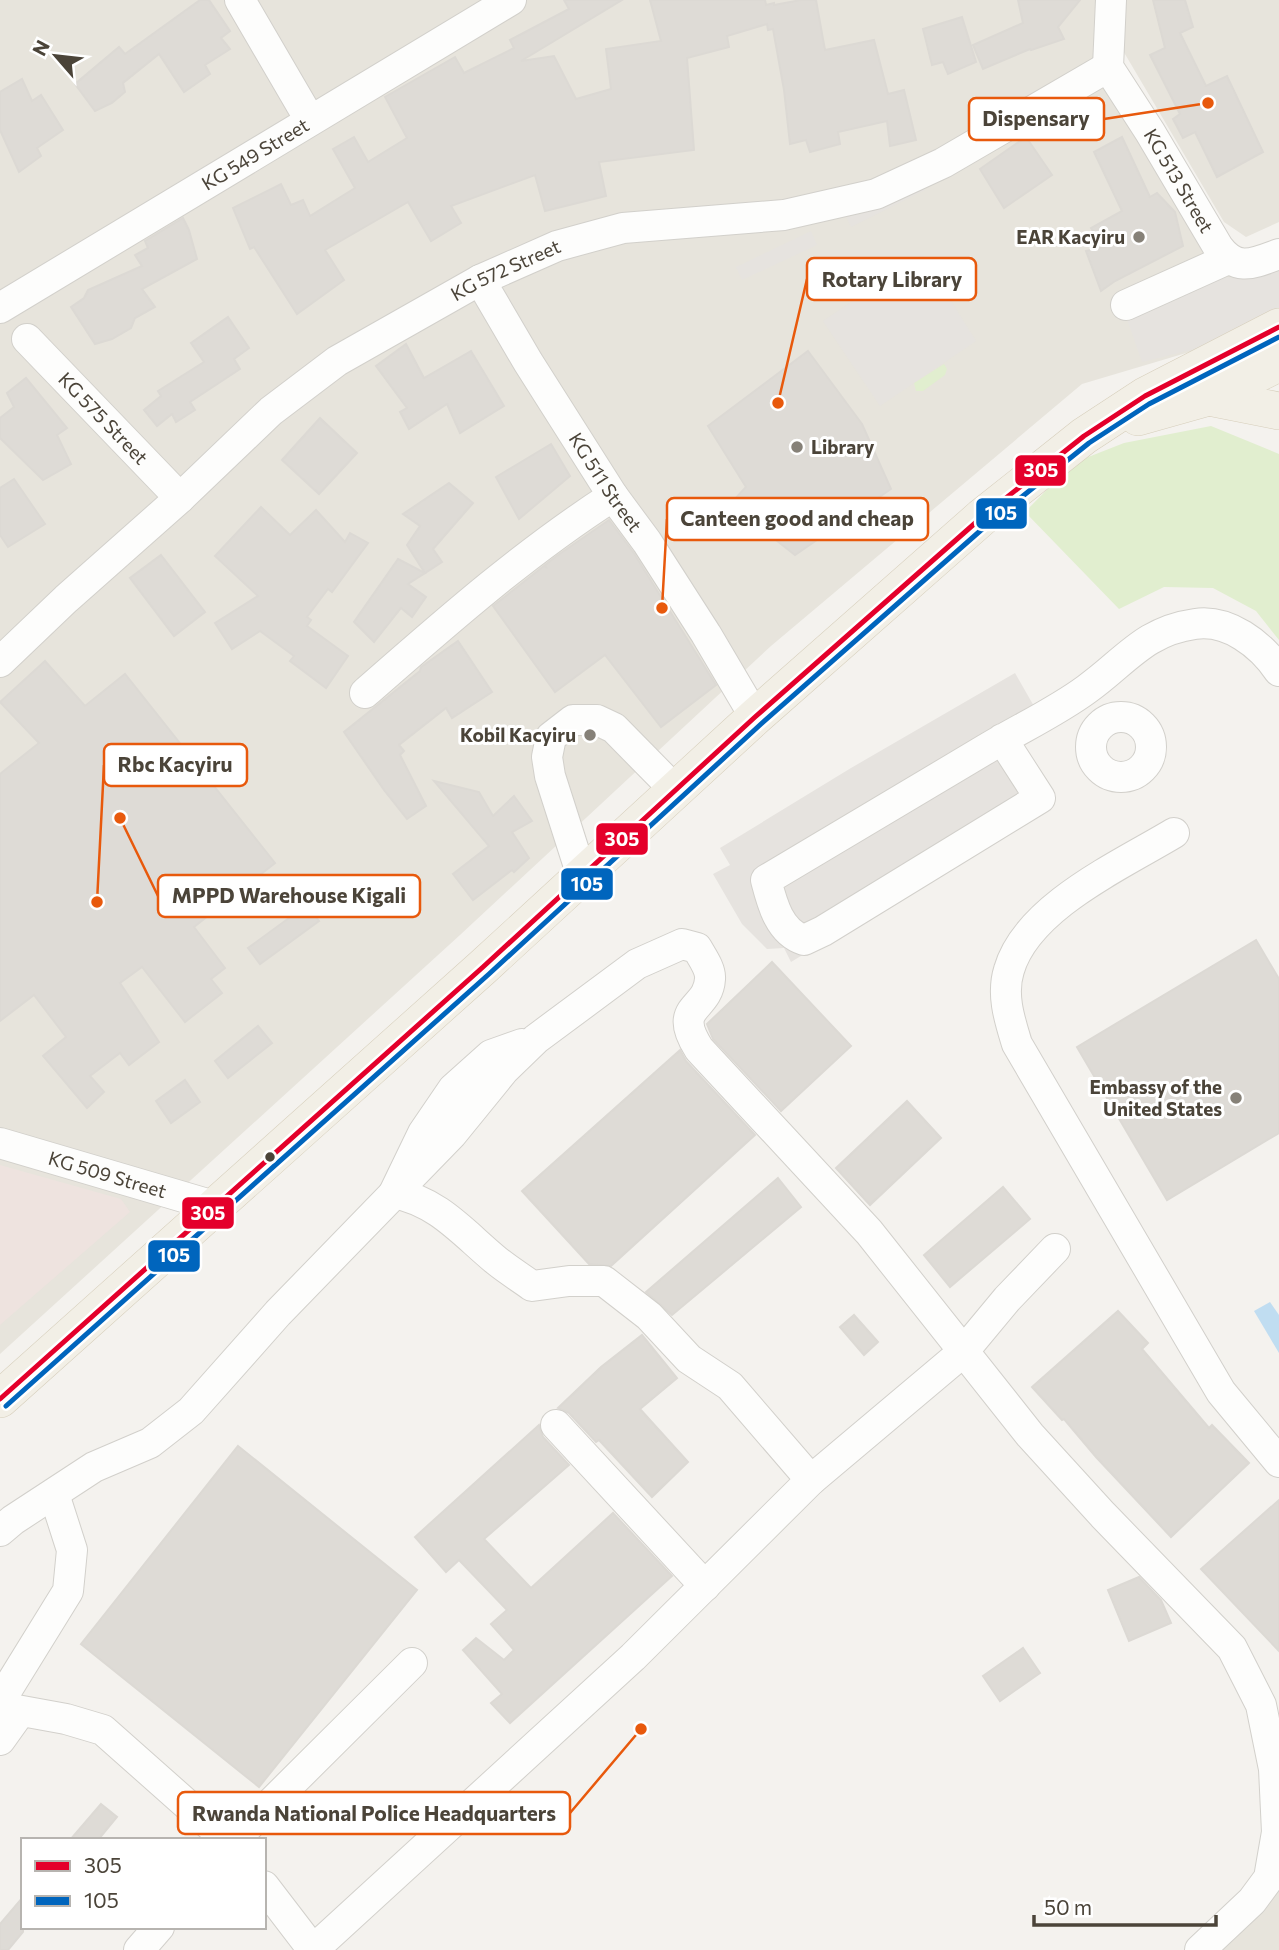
<svg xmlns="http://www.w3.org/2000/svg" width="1279" height="1950" viewBox="0 0 1279 1950" font-family="Commissioner,sans-serif">
<style>
.residential{fill:#e7e4dc}
.medical{fill:#eee3df}
.green{fill:#e1eecf}
.parking{fill:#e6e3df}
.water{fill:#c0ddf1}
.building{fill:#dedbd6;stroke:#dcd9d4;stroke-width:2}
.lines{fill:none;stroke-linecap:round;stroke-linejoin:round}
.minor-casing{stroke:#d2d0cb;stroke-width:32}
.major-casing{stroke:#d6cebb;stroke-width:38}
.minor{stroke:#fdfdfc;stroke-width:30}
.major{stroke:#f2efe6;stroke-width:37}
.bus-1-casing{stroke:#fff;stroke-width:10}
.bus-2-casing{stroke:#fff;stroke-width:10}
.bus-1{stroke:#e4002b;stroke-width:5}
.bus-2{stroke:#0065bd;stroke-width:5}
.poi-dot{fill:#868178;stroke:#fff;stroke-width:2.5}
.bus-dot{fill:#4b4439;stroke:#fff;stroke-width:2.5}
.labels{text-anchor:middle;stroke-width:6;stroke-linejoin:round;paint-order:stroke}
.street-label{font-size:19px;fill:#4b4439;stroke:#fff}
.poi-label{font-size:19px;font-weight:bold;fill:#4b4439;stroke:#fff;text-anchor:end}
.leader{fill:none;stroke:#e8590c;stroke-width:2.5}
.callout-dot{fill:#e8590c;stroke:#fff;stroke-width:2.5}
.callout{fill:#fff;stroke:#e8590c;stroke-width:2.5}
.callout-label{font-size:21px;text-anchor:middle;font-weight:bold;fill:#4b4439}
.line-badge{stroke:#fff;stroke-width:2.5}
.badge-label{font-size:19px;text-anchor:middle;font-weight:bold;fill:#fff}
</style>
<rect width="100%" height="100%" fill="#f4f2ee"/>
<g class="residential">
<path d="M0,0h1110l2,28 15,-28h152v222l-33,15 -22,-15 -112,-190 23,68 112,198 -34,47 -131,39 -311,262 -311,289 -460,419z"/>
<path d="M1279,1889v61h-67z"/>
</g>
<path class="medical" d="M0,1165l121,34 9,13 -130,113z"/>
<g class="green">
<path d="M944,364l3,5 -2,6 -22,16h-7l-2,-8z"/>
<path d="M1211,426l68,28v186l-23,-29 -43,-23 -49,-1 -45,22 -94,-97 48,-49 51,-20z"/>
</g>
<g class="parking">
<path d="M918,176l7,14 -74,37 -6,-13z"/>
<path d="M811,231l6,14 -75,35 -6,-13z"/>
<path d="M922,255l54,86 -96,65 -57,-85z"/>
<path d="M1279,270v88l-56,-9 -36,2 -45,11 -21,-60 102,-25 18,1z"/>
<path d="M1015,673l24,42 -29,14 27,84 -246,149 -7,-14 -17,1 -25,-25 -29,-50 17,-9 -10,-17 131,-80z"/>
</g>
<path class="water" d="M1270,1302l9,13v38l-25,-42z"/>
<g class="building">
<path d="M200,0h9l21,31 -9,7 9,11 -25,16 5,9 -26,18 -25,-38 -36,29 2,9 -13,11 -17,8 -20,-27 44,-37 6,7z"/>
<path d="M564,0h58l-101,61 33,-5 22,43 35,-10 -5,-40 55,-8 -11,-41h115l1,5 8,-2v2l27,-5h15l9,50 49,-10 14,54 16,-4 12,50 -26,6 -3,-25 -49,11 2,12 -30,8 -4,-12 -16,4 -6,-54 -11,-61 -5,1 -1,-6 -40,12 2,11 -42,11 7,92 -95,12 7,34 -61,15 -10,-36 -84,31 10,17 -30,18 -23,-39 -83,48 19,30 -47,34 -43,-67 -4,2 -17,-41 48,-24 10,21 12,-5 7,16 45,-28 -22,-39 21,-12 14,25 39,-24 -22,-41 70,-40 9,16 50,-25 -4,-8 59,-31z"/>
<path d="M1018,0h62l-22,27 6,12 -33,11 -1,-1 -47,20 -10,-24 50,-22z"/>
<path d="M1153,0h32l8,27 -13,6 26,53 21,-10 36,76 -46,25 -22,-45 -12,6 -10,-19 7,-5 -30,-59 15,-7z"/>
<path d="M962,17l14,45 -28,12 -5,-12 -11,3 -9,-36z"/>
<path d="M22,79l10,22 9,-6 22,35 -26,18 4,8 -22,16 -19,-42v-38z"/>
<path d="M1026,137l26,38 -48,33 -24,-39z"/>
<path d="M1122,137l28,60 7,-4 18,19 8,34 -68,35 -14,10 -15,-40 18,-4 -13,-19 31,-17 -28,-59z"/>
<path d="M183,218l6,12 8,29 -55,30 13,18 -20,11 -4,10 -19,11 -17,5 -24,-37 13,-9 4,-8 54,-24 -7,-11 13,-7 -3,-7z"/>
<path d="M228,317l21,31 -15,11 6,10 -50,33 5,8 -19,12 -4,-8 -15,12 -13,-16 17,-14 -3,-5 46,-29 -13,-19z"/>
<path d="M406,344l18,34 47,-27 33,55 -44,27 -13,-29 -38,25 -9,-17 7,-4 -31,-42z"/>
<path d="M808,351l54,73 29,65 -96,66 -28,-22 -34,-32 13,-14 -38,-61z"/>
<path d="M26,378l41,50 -10,7 14,29 -28,16 -43,-42v-20l14,-11 -7,-14z"/>
<path d="M320,418l37,35 -38,41 -37,-34z"/>
<path d="M551,444l19,32 -51,43 -23,-42z"/>
<path d="M14,479l31,45 -37,23 -8,-12v-47z"/>
<path d="M449,483l24,20 -40,46 9,13 -17,11 -18,-28 13,-19 -17,-12z"/>
<path d="M261,507l29,28 26,-25 29,32 5,-9 18,10 -36,49 -4,-3 -21,28 4,3 -4,6 41,30 -22,32 -36,-27 4,-5 -34,-25 -28,18 -17,-26 43,-27 -43,-40z"/>
<path d="M609,520l24,32 83,133 -55,42 -56,-72 -50,37 -62,-86 51,-40 2,1 -1,-2 13,-10z"/>
<path d="M161,555l44,57 -31,24 -44,-58z"/>
<path d="M398,559l27,14 -17,11 18,13 -14,20 -11,-9 -27,34 -20,-20z"/>
<path d="M458,641l34,51 -40,26 -6,-10 -47,37 5,6 -4,4 26,51 -19,13 -23,-29 -40,-58 76,-61 1,-4z"/>
<path d="M45,661l40,45 40,-32 150,189 -81,64 31,41 -14,11 11,14 -37,29 -43,-55 -22,16 39,59 -30,23 -9,-12 -30,23 14,16 -17,16 -44,-52 23,-19 -32,-42 -34,26v-247l39,-31 -39,-41z"/>
<path d="M434,781l45,11 14,24 21,-20 18,25 -20,11 17,26 -15,14 -2,-2 -39,30 -20,-26 36,-28z"/>
<path d="M307,905l12,16 -59,43 -12,-16z"/>
<path d="M1256,940l23,39v154l-112,67 -90,-153z"/>
<path d="M772,962l79,84 -70,65 -68,-72 -6,-15z"/>
<path d="M258,1026l14,17 -44,35 -13,-17z"/>
<path d="M680,1050l6,11 69,74 -144,131 -22,-2 -67,-73z"/>
<path d="M185,1080l15,22 -29,21 -15,-22z"/>
<path d="M907,1101l34,37 -71,67 -34,-37z"/>
<path d="M778,1178l23,29 -129,108 -26,-23z"/>
<path d="M1003,1187l27,32 -80,68 -26,-32z"/>
<path d="M1118,1311l30,32 -6,6 67,79 3,-3 37,38 -78,74 -75,-80 -32,-38 -2,1 -30,-33z"/>
<path d="M854,1315l24,27 -14,13 -24,-28z"/>
<path d="M642,1335l35,43 -37,31 48,53 -36,35 -53,-57 -3,2 -27,-29 -11,-5 43,-41z"/>
<path d="M539,1425l4,12 26,28 -85,74 47,49 82,-75 59,63 -162,147 -19,-20 11,-9 -39,-44 13,-12 28,22 10,-10 -23,-26 16,-14 -48,-50 -13,12 -31,-35z"/>
<path d="M238,1446l179,144 -158,197 -178,-143z"/>
<path d="M1279,1500v151l-78,-82z"/>
<path d="M1139,1577l22,23 10,23 -42,18 -21,-51z"/>
<path d="M1023,1648l17,25 -40,28 -17,-25z"/>
<path d="M101,1804l16,13 -19,23h-28z"/>
<path d="M23,1897v35l-15,18h-8v-26z"/>
</g>
<g class="lines">
<g class="minor-casing">
<g id="minor">
<path d="M240,0l70,120"/>
<path id="s1" d="M1111,0l-3,67 42,65 68,115c19,25 34,17 61,7"/>
<path id="s2" d="M480,280l48,82 85,134 34,46 59,92 49,83"/>
<path d="M1126,305l102,-46"/>
<path id="s3" d="M0,308l511,-308"/>
<path id="s4" d="M27,339l153,159"/>
<path id="s5" d="M0,662l66,-63 114,-101 91,-87 66,-50 143,-81 77,-34 66,-18 161,-13 92,-21 67,-31 165,-96"/>
<path d="M365,693c80,-70 159,-140 248,-197"/>
<circle cx="1121" cy="747" r="30"/>
<path d="M1002,739l38,59 -217,133 -19,9c-25,-8 -32,-37 -38,-60 74,-44 147,-88 220,-131 33,-20 70,-37 101,-60 38,-27 57,-58 108,-65 33,-5 66,20 84,47"/>
<path d="M1174,833c-53,32 -147,74 -165,137 -8,25 1,51 8,74l204,348 58,70"/>
<path d="M582,876l-32,-100 -3,-19 4,-20 22,-17h24l17,8 61,62"/>
<path d="M522,1044l-31,11 -38,34 -30,44 -29,60c45,9 69,40 103,68 11,9 24,17 35,25l37,-5h35l45,35 40,43 41,27 81,94"/>
<path id="s6" d="M0,1143l214,63"/>
<path d="M556,1425l149,161"/>
<path d="M0,1531l13,-11 81,-53 56,-24 41,-32 87,-98 174,-179 52,-64 32,-31 101,-75 45,-20 15,4c5,9 14,21 13,31 -2,32 -39,26 -11,70l170,183 161,203 73,80 129,133 29,57 13,64 3,63 -8,46 -17,23 -52,49"/>
<path d="M0,1701l68,-110 4,-41 -18,-56"/>
<path d="M0,1707l66,12 37,11 124,110"/>
<path d="M0,1740l20,-28"/>
<path d="M234,1840l178,-177"/>
<path d="M264,1886l49,64"/>
<path d="M139,1950l20,-23"/>
<path d="M313,1950l320,-293 178,-177 152,-128 44,-53 48,-50"/>
</g>
</g>
<g class="major-casing">
<g id="major">
<path d="M1209,397l70,14"/>
<path d="M1138,417l71,-20 70,-34"/>
<path d="M0,1399l483,-432 272,-250 227,-200 102,-81 61,-40 134,-69"/>
</g>
</g>
<use href="#minor" class="minor"/>
<use href="#major" class="major"/>
<g class="bus-1-casing">
<path id="bus-1" d="M0,1399l483,-432 272,-250 227,-200 102,-81 61,-40 134,-69"/>
</g>
<g class="bus-2-casing">
<path id="bus-2" d="M6,1406l483,-432 272,-250 227,-200 101,-81 60,-39 130,-67"/>
</g>
<use href="#bus-1" class="bus-1"/>
<use href="#bus-2" class="bus-2"/>
</g>
<g class="poi-dot">
<circle cx="1139" cy="237" r="7"/>
<circle cx="797" cy="447" r="7"/>
<circle cx="590" cy="735" r="7"/>
<circle cx="1236" cy="1098" r="7"/>
</g>
<circle class="bus-dot" cx="270" cy="1157" r="6"/>
<g class="labels">
<g class="street-label">
<text dy="7" stroke="none"><textPath href="#s3" startOffset="298">KG 549 Street</textPath></text>
<text dy="7" stroke="none"><textPath href="#s1" startOffset="201">KG 513 Street</textPath></text>
<text dy="7" stroke="none"><textPath href="#s5" startOffset="644">KG 572 Street</textPath></text>
<text dy="7" stroke="none"><textPath href="#s4" startOffset="110">KG 575 Street</textPath></text>
<text dy="7" stroke="none"><textPath href="#s2" startOffset="238">KG 511 Street</textPath></text>
<text dy="7" stroke="none"><textPath href="#s6" startOffset="112">KG 509 Street</textPath></text>
</g>
<g class="poi-label">
<text x="1125" y="244">EAR Kacyiru</text>
<text x="811" y="454" text-anchor="start">Library</text>
<text x="576" y="742">Kobil Kacyiru</text>
<text x="1222" y="1094">Embassy of the<tspan x="1222" dy="22">United States</tspan></text>
</g>
</g>
<path class="leader" d="M1208 103L1104 119M778 403L807 279M662 608L667 519M97 902L104 765M120 818L158 896M641 1729L570 1813"/>
<g class="callout-dot">
<circle cx="1208" cy="103" r="7"/>
<circle cx="778" cy="403" r="7"/>
<circle cx="662" cy="608" r="7"/>
<circle cx="97" cy="902" r="7"/>
<circle cx="120" cy="818" r="7"/>
<circle cx="641" cy="1729" r="7"/>
</g>
<g class="callout">
<rect x="969" y="98" width="135" height="42" rx="7"/>
<rect x="807" y="258" width="169" height="42" rx="7"/>
<rect x="667" y="498" width="261" height="42" rx="7"/>
<rect x="104" y="744" width="143" height="42" rx="7"/>
<rect x="158" y="875" width="262" height="42" rx="7"/>
<rect x="178" y="1792" width="392" height="42" rx="7"/>
</g>
<g class="callout-label">
<text x="1036" y="126">Dispensary</text>
<text x="892" y="287">Rotary Library</text>
<text x="797" y="526">Canteen good and cheap</text>
<text x="175" y="772">Rbc Kacyiru</text>
<text x="289" y="903">MPPD Warehouse Kigali</text>
<text x="374" y="1821">Rwanda National Police Headquarters</text>
</g>
<g class="line-badge">
<rect x="1014" y="454" width="53" height="33" rx="7" fill="#e4002b"/>
<rect x="975" y="497" width="53" height="33" rx="7" fill="#0065bd"/>
<rect x="595" y="822" width="54" height="34" rx="7" fill="#e4002b"/>
<rect x="560" y="867" width="54" height="34" rx="7" fill="#0065bd"/>
<rect x="181" y="1196" width="54" height="34" rx="7" fill="#e4002b"/>
<rect x="147" y="1239" width="54" height="34" rx="7" fill="#0065bd"/>
</g>
<g class="badge-label">
<text x="1041" y="477">305</text>
<text x="1001" y="520">105</text>
<text x="622" y="846">305</text>
<text x="587" y="891">105</text>
<text x="208" y="1220">305</text>
<text x="174" y="1262">105</text>
</g>
<rect x="21" y="1838" width="245" height="91" fill="#ffffff" stroke="#b7b4b0" stroke-width="2"/>
<rect x="35" y="1861" width="35" height="10" fill="#e4002b" stroke="#b7b4b0" stroke-width="2"/>
<text x="84" y="1873" font-size="21" fill="#4b4439">305</text>
<rect x="35" y="1896" width="35" height="10" fill="#0065bd" stroke="#b7b4b0" stroke-width="2"/>
<text x="84" y="1908" font-size="21" fill="#4b4439">105</text>
<g transform="translate(56 56) rotate(298)" stroke="#ffffff" stroke-width="5" paint-order="stroke">
<path d="M0-5L12 26L0 18L-12 26Z" fill="#4b4439"/>
<text y="-10" font-size="19" font-weight="bold" text-anchor="middle" fill="#4b4439">N</text>
</g>
<path d="M1034 1915v10h182v-10" fill="none" stroke="#4b4439" stroke-width="3.5"/>
<text x="1044" y="1915" font-size="21" fill="#4b4439" stroke="#ffffff" stroke-width="5" paint-order="stroke">50 m</text>
</svg>
